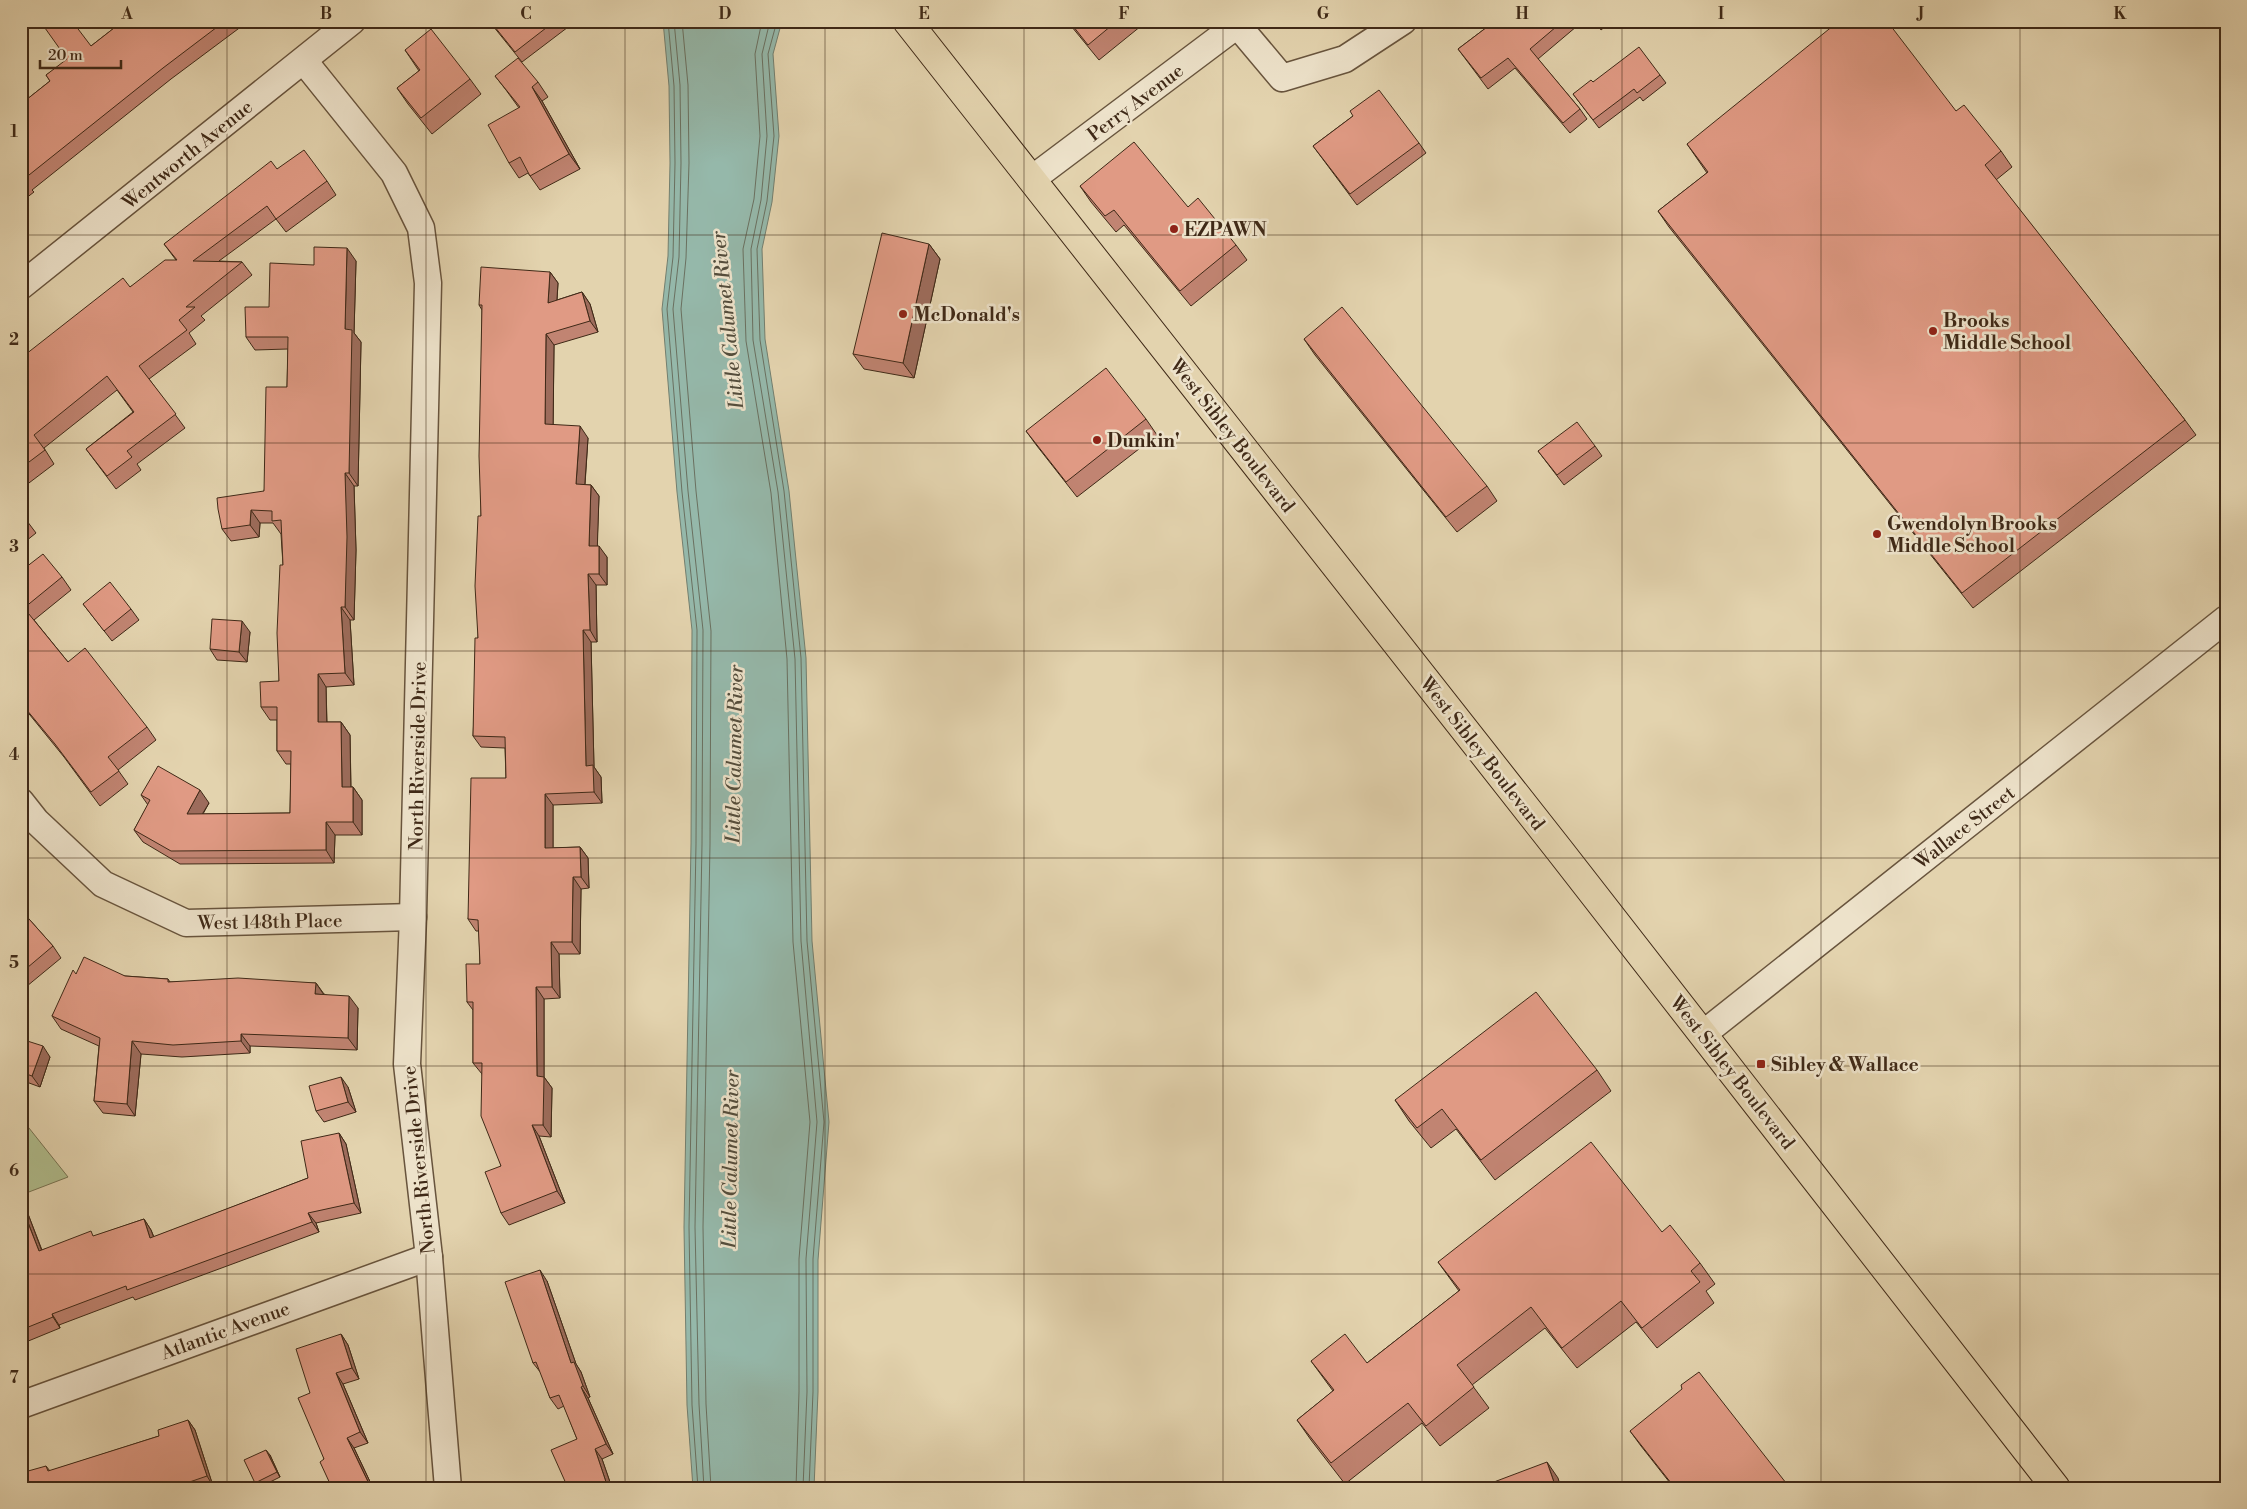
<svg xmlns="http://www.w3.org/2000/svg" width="2247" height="1509" viewBox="0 0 2247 1509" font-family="'Libre Bodoni',serif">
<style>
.green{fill:#b0bd8d;stroke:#787352}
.water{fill:#95b8aa;stroke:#737f6f}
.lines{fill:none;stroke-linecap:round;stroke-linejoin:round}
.shore{stroke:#6a7060;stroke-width:1}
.minor-casing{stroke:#68543d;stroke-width:29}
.primary-casing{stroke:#3f2917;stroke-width:30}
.minor{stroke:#ede2ca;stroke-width:26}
.primary{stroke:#e3d3ae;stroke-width:28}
.wall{fill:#c18472;stroke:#3f2917}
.shaded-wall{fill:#9d6c5c;stroke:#3f2917}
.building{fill:#e09a84;stroke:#3f2917}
.grid{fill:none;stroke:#3f2917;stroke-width:1;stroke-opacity:0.55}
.poi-dot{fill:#8f2418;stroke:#ede2ca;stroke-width:2}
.labels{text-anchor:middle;stroke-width:5;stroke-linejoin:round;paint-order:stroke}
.street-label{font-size:19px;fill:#3f2917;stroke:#ede2ca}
.poi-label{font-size:19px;font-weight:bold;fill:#3f2917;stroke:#ede2ca;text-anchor:start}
.water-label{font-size:20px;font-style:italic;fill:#544d3c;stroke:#ede2ca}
.neatline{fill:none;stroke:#3f2917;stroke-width:2}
.grid-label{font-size:16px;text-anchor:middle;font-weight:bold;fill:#3f2917}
</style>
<rect width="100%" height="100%" fill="#e3d3ae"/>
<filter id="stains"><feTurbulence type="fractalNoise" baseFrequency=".004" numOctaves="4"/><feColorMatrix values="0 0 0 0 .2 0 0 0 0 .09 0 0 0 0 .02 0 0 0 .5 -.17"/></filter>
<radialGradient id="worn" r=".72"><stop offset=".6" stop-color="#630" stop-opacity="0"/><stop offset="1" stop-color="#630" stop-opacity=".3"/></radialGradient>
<path class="green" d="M21,1118l47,59 -47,18z"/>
<path class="water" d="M663,21h119l-9,33 6,82 -7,66 -10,47 3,90 24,152 17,167 6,283 17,181 -11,138v132l-4,96h-121l-6,-83 -3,-178 7,-383 1,-214 -15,-138 -15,-183 6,-53 2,-93 -1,-77z"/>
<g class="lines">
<g class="shore">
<path d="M668,21l6,65 1,77 -2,94 -6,52 15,183 15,138 -1,214 -7,383 3,178 6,83"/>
<path d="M674,21l6,64 1,78 -2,94 -6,52 15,182 15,139 -1,214 -7,383 4,177 5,84"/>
<path d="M682,21l6,64 1,78 -3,95 -5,51 15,182 15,140 -1,213 -7,383 3,177 5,84"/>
<path d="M762,21l-7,33 5,82 -6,63 -11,50 3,92 25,152 16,166 6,283 17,180 -11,137v133l-3,96"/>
<path d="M770,21l-8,33 5,82 -6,64 -10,49 2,91 25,152 17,167 6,282 16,181 -11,137 1,133 -4,96"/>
<path d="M777,21l-9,33 6,82 -7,65 -10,48 3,91 24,151 17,167 6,283 17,181 -11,137v133l-4,96"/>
</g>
<g class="minor-casing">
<g id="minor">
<path d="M1234,21l48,57 63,-19 58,-38"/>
<path d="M304,61l90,112 27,55 7,55 -15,634 -6,147 22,193 19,231"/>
<path d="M1032,179l205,-154"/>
<path d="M21,286l331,-265"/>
<path d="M21,802l15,19 67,63 83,39 227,-6"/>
<path d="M1703,1034l523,-415"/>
<path d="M21,1405l408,-148"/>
</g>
</g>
<g class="primary-casing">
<path id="primary" d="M907,21l653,830 496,637"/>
</g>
<use href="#minor" class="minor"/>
<use href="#primary" class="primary"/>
</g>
<g class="wall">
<path d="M123,21h129l-8,7 -2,-2 -71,53 -139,111 2,2 -13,10v-98l29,-23 -4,-6 45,-29z"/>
<path d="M489,21h87l-54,41z"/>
<path d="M1067,21h71l3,5 -42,34z"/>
<path d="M1495,21h88l-45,38 42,50 7,10 -17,14 -55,-65 -27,21 -30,-40z"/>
<path d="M1595,21h17l-11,9z"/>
<path d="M405,50l65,29 11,15 -49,40 -24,-30 -11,-16 22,-17z"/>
<path d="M1660,75l6,8 -23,18 -3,-4 -41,31 -26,-34 20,-12z"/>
<path d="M495,76l43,6 10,15 -6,4 38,68 -40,21 -12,-17 -9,5 -10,-15 10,-55 -13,-18z"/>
<path d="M1956,111l45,40 11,16 -16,13 189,240 11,15 -223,173 -304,-381 -11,-16 49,-38 -20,-29z"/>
<path d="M1353,116l66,27 7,10 -69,52 -44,-59z"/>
<path d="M277,169l50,12 9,14 -50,37 -10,-13 -57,42 23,1 10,13 -51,41 4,4 -16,13 7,11 -47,35 36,49 -48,36 4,6 -25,19 -30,-40 47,-37 -16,-22 -73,58 10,16 -33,25v-131l109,-71 46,-27 -12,-16z"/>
<path d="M1080,186l156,59 11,15 -56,46 -67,-81 -8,7 -25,-30z"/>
<path d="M929,244l11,15 -26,119 -50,-9 -11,-15z"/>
<path d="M356,261l-2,72 7,9 -3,144h-4l2,64 -2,70h-4l4,65 -28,2 1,35h14l9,13 1,52h2l9,13v35h-27l-1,28 -154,1 -37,-22 -9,-12 14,-25 -7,-10 68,8 -6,11 87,-1 1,-49h-5l-9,-13v-31h-7l-9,-13 18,-26 4,-116 -2,-31 -8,-11h-13l-1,14 -28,4 -9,-12 42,-38 23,-104 1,-38 -33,1 -9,-13 23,-30 45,-42z"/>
<path d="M550,272l8,11 -1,17 25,-8 8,12 8,28 -44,13 -1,80 35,13 -3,47h6l8,11 -2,50 10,11v28h-11l1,57h-6l3,125 7,10 1,26 -49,2v43l27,-1 8,11 1,30 -8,1 -1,65h-21l1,44 -16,1v78l8,11 -1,49 -12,-1 26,67 -56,22 -8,-12v-47l-19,-92 -9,-11v-53l-6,-8 13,-38 -1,-33h-3l-8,-12 38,-141 -1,-30 -24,-1 -8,-11 5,-98 3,-122 1,-206 -3,-5z"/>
<path d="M1304,339l183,147 10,15 -40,31 -142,-177z"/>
<path d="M1146,419l11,16 -80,62 -40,-51 -11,-15z"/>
<path d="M1595,446l7,10 -38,29 -26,-34z"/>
<path d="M21,513l15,20 -15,12z"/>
<path d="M21,571l41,6 9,13 -37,30 34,42 79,65 9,13 -38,30 10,14 -28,22 -36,-49 -43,-53z"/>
<path d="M83,604l48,5 8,11 -27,21z"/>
<path d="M250,632l-3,30 -30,-2 -7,-11z"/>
<path d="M21,910l32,36 8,12 -40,33z"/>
<path d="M76,974l49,2 43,3 2,3 146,1 8,11 34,14 -1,42 -107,-4v7l-68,4 -41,-3 -6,62 -32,-3 -9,-12 5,-55 -38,-17 -9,-13z"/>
<path d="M21,1039l29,18 -10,30 -19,-7z"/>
<path d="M1597,1070l14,21 -116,89 -39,-51 -25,19 -22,-27 -14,-21z"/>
<path d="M348,1087l8,25 -32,10 -8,-11z"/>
<path d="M339,1133l7,11 15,69 -45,10 3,9 -184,68 -2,-3 -74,28 1,3 -39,16v-140l7,10 14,36 53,-14 49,-17 7,11 3,7 154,-59z"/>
<path d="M1662,1232l38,31 15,21 -9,7 8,12 -57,45 -21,-26 -59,46 -32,-40 -73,57 17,23 -49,38 -18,-23 -77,61 -34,-44 -14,-20 36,-29 -22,-30 56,2 92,-72 -21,-29z"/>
<path d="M547,1281l29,83 5,8 9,25 -2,1 25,56 -11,5 10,29h-44l9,-49 -13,-33 -6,3 -8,-11 -9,-25 -8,-10z"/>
<path d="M341,1334l7,11 11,34 -16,5 25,59 -14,5 19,40h-41l-8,-29 -14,-66z"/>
<path d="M188,1420l7,10 18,56 -5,2h-187l25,-22 4,5 109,-35z"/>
<path d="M1630,1431l160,57h-116l-33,-42z"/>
<path d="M270,1455l10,22 -22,11 -3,-5z"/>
</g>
<g class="shaded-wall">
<path d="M532,87l10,14 38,68 -11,-15z"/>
<path d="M929,244l11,15 -26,119 -11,-15z"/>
<path d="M347,248l9,13 -2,72 7,9 -3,144 -9,-13 -4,-144z"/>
<path d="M550,272l8,11 -2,31 -8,-11z"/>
<path d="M582,292l8,12 8,28 -8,-11z"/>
<path d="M546,334l8,11 -1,90 -8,-11z"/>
<path d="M580,426l8,12 -4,58 -8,-12z"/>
<path d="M345,473l9,13 2,64 -2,70 -9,-13z"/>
<path d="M591,485l8,11 -2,61 -8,-11z"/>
<path d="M251,510l9,13 -1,14 -9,-12z"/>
<path d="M599,546l8,11v28l-8,-11z"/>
<path d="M588,574l8,11 1,57 -7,-12z"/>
<path d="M341,607l9,13 4,65 -9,-12z"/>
<path d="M242,621l8,11 -3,30 -8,-10z"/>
<path d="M583,630l8,12 3,125 7,10 1,26 -8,-11 -8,-26z"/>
<path d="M318,674l8,13 1,48 -9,-13z"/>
<path d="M341,722l9,13 1,65 -9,-13z"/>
<path d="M353,787l9,13v35l-9,-13z"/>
<path d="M200,790l9,13 -14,23 -8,-12z"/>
<path d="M545,794l8,11v54l-8,-11z"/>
<path d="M326,822l9,13 -1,28 -8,-13z"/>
<path d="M580,847l8,11 1,30 -8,-11z"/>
<path d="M573,877l8,12 -1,65 -8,-12z"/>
<path d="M551,942l8,12 1,44 -8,-11z"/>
<path d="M316,983l8,12 -9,-1z"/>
<path d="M536,987l8,12v78l8,11 -1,49 -8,-12 -6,-49z"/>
<path d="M349,996l9,12 -1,42 -9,-12z"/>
<path d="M241,1034l9,12v7l-9,-12z"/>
<path d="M132,1041l9,13 -6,62 -8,-12z"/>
<path d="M43,1046l7,11 -10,30 -8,-11z"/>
<path d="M341,1077l7,10 8,25 -8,-10z"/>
<path d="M532,1125l7,11 26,67 -8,-12z"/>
<path d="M339,1133l7,11 15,69 -7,-10z"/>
<path d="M21,1204l7,10 18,48 -7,-11z"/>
<path d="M308,1213l8,10 3,9 -7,-10z"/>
<path d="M144,1219l7,11 7,19 -8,-11z"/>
<path d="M540,1270l7,11 29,83 5,8 9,25 -7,-11 -12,-23z"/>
<path d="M52,1314l7,11 1,3 -7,-11z"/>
<path d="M341,1334l7,11 11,34 -7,-11z"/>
<path d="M336,1373l7,11 25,59 -8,-11z"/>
<path d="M581,1387l7,11 25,56 -7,-10z"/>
<path d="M188,1420l7,10 18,56 -6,-10z"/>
<path d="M347,1438l7,10 19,40h-2z"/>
<path d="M595,1449l7,10 10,29h-4z"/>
<path d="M266,1450l4,5 10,22 -3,-5z"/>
<path d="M1547,1462l11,16 3,10h-5z"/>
</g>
<g class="building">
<path d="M40,21h32l19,25 32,-25h102l-62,47 -139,111 2,2 -5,4v-81l29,-23 -4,-6 21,-16z"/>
<path d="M490,21h65l-40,31z"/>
<path d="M1069,21h48l-29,24z"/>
<path d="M1495,21h68l-33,28 50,60 -17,14 -55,-65 -27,20 -23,-29z"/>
<path d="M1839,21h48l69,90 8,-6 37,46 -16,14 200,255 -223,173 -304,-382 50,-39 -21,-28z"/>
<path d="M431,29l39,50 -49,39 -24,-30 23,-18 -15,-20z"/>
<path d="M1639,47l21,28 -23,18 -3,-4 -41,31 -20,-26 18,-14 2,2z"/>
<path d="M518,58l20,24 -6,5 37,67 -39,22 -10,-19 -11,6 -21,-38 32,-18 -25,-31z"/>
<path d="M1379,90l40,53 -69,51 -37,-48 40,-30 -3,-5z"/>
<path d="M1134,142l54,65 10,-9 38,47 -56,46 -66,-81 -9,6 -25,-30z"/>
<path d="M304,150l23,31 -51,38 -9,-13 -74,55 49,1 -56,45h9l-16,13 8,10 -48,36 37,48 -49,37 5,6 -25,19 -21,-27 48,-37 -27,-36 -73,59 11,15 -24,18v-110l102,-80 7,9 35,-27h12l-13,-16 107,-83 6,8z"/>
<path d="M882,233l47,11 -26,119 -50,-9z"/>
<path d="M314,247l33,1 -2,81 7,1 -3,143h-4l2,64 -2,70h-4l4,66 -27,1v48h23l1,65h11v35h-27v28l-155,1 -37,-21 16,-30 -9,-5 17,-29 42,24 -13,24 103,-1 1,-62h-14v-44h-16l-1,-25 19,-1 -2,-48 3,-68h3l-2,-45 -9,1v-10l-21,-1 -1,15 -28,4 -4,-20 -1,-11 47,-7 2,-104h21l1,-50h-42l-1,-30h24l1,-44 44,2z"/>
<path d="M481,267l69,5 -2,31 34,-11 8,29 -44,13 -1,90 35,2 -4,58 15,1 -2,61h10v28h-11l2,56h-7l3,136 7,-1 1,27 -49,2v54l35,-1 1,30h-8l-1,65h-21l1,45h-16l1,89 7,1 -1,48h-11l25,66 -56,22 -16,-41 16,-6 -20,-50 1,-53h-9v-61h-6l-1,-38h14l-2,-44 -10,-1 3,-141h35l-1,-41 -32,-1 2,-98h3l-3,-52 3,-70h3l-2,-60 3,-151h-3z"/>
<path d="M1342,307l145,179 -41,31 -142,-178z"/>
<path d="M1106,368l40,51 -80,63 -40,-51z"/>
<path d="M1577,422l18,24 -38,29 -19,-24z"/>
<path d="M21,513l6,7 -6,4z"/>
<path d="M43,554l19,23 -38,31 44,54 17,-14 62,79 -39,30 11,14 -28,21 -36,-48 -34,-41v-132z"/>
<path d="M110,582l21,27 -27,22 -21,-27z"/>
<path d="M212,619l30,2 -3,31 -29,-3z"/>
<path d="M21,910l32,36 -32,27z"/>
<path d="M84,957l41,19 43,3v3l70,-4 78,5 -1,11 34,2 -1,42 -107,-4v7l-68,4 -41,-4 -5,63 -33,-3 6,-63 -48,-22 21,-46 3,4z"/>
<path d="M1536,992l61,78 -116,90 -39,-51 -25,19 -22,-28z"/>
<path d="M21,1039l22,7 -11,30 -11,-4z"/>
<path d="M341,1077l7,25 -32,9 -7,-25z"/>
<path d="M339,1133l15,70 -46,10 4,9 -185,68 -1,-4 -74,28 1,3 -32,13v-125l18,46 52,-20 2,5 51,-17 6,19 158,-60 -7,-37z"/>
<path d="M1591,1142l71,90 8,-7 30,38 -9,8 9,11 -58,46 -21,-27 -59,47 -31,-41 -74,58 17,22 -48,39 -18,-23 -77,60 -34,-43 37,-30 -23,-29 34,-27 22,29 93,-73 -22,-28z"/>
<path d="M540,1270l31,93 3,-1 9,24 -2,1 25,57 -11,5 13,39h-40l-17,-38 26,-11 -18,-44 -9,3 -14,-36 -3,1 -28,-81z"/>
<path d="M341,1334l11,34 -16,5 24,59 -13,6 24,50h-39l-12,-26 4,-3 -26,-61 12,-5 -14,-44z"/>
<path d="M1699,1372l91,116h-115l-45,-57 52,-42 -1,-4z"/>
<path d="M188,1420l19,56 -35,12h-151v-15l25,-7 2,5 111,-35 -1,-6z"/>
<path d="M266,1450l11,22 -22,11 -11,-23z"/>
<path d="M1547,1462l9,26h-78z"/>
</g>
<path class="grid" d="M227,21v1467M426,21v1467M625,21v1467M825,21v1467M1024,21v1467M1223,21v1467M1422,21v1467M1622,21v1467M1821,21v1467M2020,21v1467M21,235h2205M21,443h2205M21,651h2205M21,858h2205M21,1066h2205M21,1274h2205"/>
<g class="poi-dot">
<circle cx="1174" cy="229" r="5"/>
<circle cx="903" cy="314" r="5"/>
<circle cx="1933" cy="331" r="5"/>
<circle cx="1097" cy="440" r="5"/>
<circle cx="1877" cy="534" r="5"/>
<rect x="1756" y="1059" width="10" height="10" rx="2.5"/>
</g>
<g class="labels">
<g class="street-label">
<text transform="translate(1135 102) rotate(-37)" y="7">Perry Avenue</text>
<text transform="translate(187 154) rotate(-39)" y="7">Wentworth Avenue</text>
<text transform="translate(1233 435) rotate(52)" y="7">West Sibley Boulevard</text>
<text transform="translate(1483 753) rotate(52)" y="7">West Sibley Boulevard</text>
<text transform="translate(417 756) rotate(-89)" y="7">North Riverside Drive</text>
<text transform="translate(1964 827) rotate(-38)" y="7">Wallace Street</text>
<text transform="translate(270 921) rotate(-1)" y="7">West 148th Place</text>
<text transform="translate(1733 1072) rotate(52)" y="7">West Sibley Boulevard</text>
<text transform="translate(418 1160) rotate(-96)" y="7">North Riverside Drive</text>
<text transform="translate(225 1330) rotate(-20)" y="7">Atlantic Avenue</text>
</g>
<g class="poi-label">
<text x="1184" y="236">EZPAWN</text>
<text x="913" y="321">McDonald's</text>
<text x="1943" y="327">Brooks<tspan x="1943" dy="22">Middle School</tspan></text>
<text x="1107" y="447">Dunkin'</text>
<text x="1887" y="530">Gwendolyn Brooks<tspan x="1887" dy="22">Middle School</tspan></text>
<text x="1771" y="1071">Sibley &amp; Wallace</text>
</g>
<g class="water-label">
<text transform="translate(727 320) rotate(-96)" y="7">Little Calumet River</text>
<text transform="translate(734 754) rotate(-89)" y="7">Little Calumet River</text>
<text transform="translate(730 1159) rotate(-89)" y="7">Little Calumet River</text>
</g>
</g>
<rect width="2247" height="1509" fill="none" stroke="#e3d3ae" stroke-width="55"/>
<path d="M40 60v8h81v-8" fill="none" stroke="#3f2917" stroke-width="2.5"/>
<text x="48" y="60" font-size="15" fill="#3f2917" stroke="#ede2ca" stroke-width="4" paint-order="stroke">20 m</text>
<rect x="28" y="28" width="2192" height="1454" class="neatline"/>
<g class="grid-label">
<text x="127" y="19">A</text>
<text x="326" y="19">B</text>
<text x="526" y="19">C</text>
<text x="725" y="19">D</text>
<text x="924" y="19">E</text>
<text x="1124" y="19">F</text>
<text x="1323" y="19">G</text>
<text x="1522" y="19">H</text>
<text x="1721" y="19">I</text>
<text x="1921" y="19">J</text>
<text x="2120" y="19">K</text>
<text x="14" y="137">1</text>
<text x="14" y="345">2</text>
<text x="14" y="552">3</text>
<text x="14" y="760">4</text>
<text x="14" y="968">5</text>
<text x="14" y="1176">6</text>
<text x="14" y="1383">7</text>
</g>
<rect width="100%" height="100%" filter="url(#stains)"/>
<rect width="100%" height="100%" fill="url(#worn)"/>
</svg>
